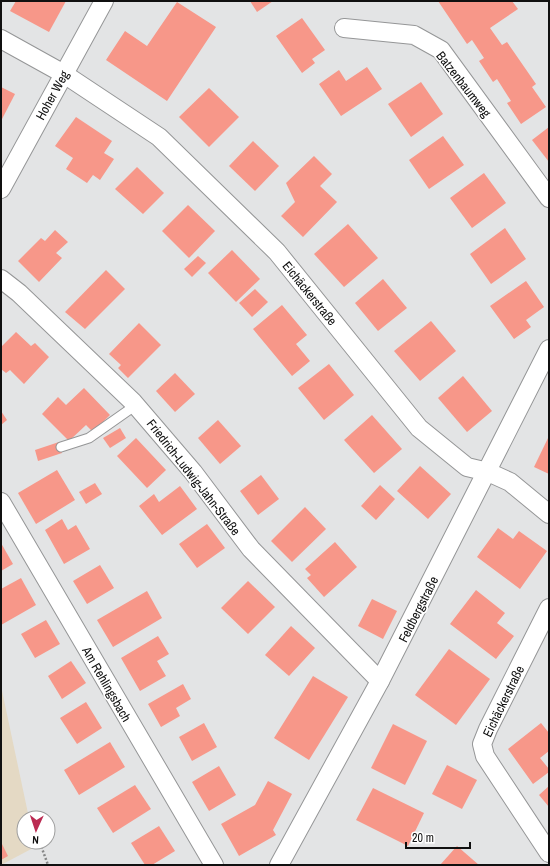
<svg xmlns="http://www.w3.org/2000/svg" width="550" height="866" viewBox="0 0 550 866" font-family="'Archivo Narrow',sans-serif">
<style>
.education{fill:#e4d9c4}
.building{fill:#f79789}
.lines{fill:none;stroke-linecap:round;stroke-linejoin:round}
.service-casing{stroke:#959697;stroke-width:11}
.minor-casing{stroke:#959697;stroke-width:20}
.path{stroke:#858686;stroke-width:2.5;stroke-dasharray:2 2;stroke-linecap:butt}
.service{stroke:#fff;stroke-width:9}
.minor{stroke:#fff;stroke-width:18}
.labels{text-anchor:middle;stroke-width:3.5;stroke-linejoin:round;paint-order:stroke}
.street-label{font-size:13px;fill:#101010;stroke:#fff}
</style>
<rect width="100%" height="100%" fill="#e3e4e5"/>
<path class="education" d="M1,686l28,132h-5v24h10l1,5 -34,18z"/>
<g class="building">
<path d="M16,1h50l-17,31 -39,-21z"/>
<path d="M250,1h23l-16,11z"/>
<path d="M438,1h74l6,8 -28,19 12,17 5,-3 29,42 -4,3 14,20 -25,17 -14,-21 4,-2 -14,-22 -4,3 -14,-21 5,-3 -12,-18 -5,4z"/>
<path d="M177,2l39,25 -49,74 -61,-41 19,-29 22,15z"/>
<path d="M302,18l23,32 -13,9 3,4 -13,10 -26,-37z"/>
<path d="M367,67l15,22 -41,27 -22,-32 20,-14 7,11z"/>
<path d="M421,82l22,32 -32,23 -23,-33z"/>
<path d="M1,87l14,7 -14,27z"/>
<path d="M209,88l30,29 -30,30 -30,-30z"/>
<path d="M76,117l36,24 -8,12 10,6 -14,21 -7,-5 -6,8 -21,-14 7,-11 -18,-12z"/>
<path d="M549,127v35l-17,-22z"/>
<path d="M443,136l21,29 -35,24 -20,-29z"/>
<path d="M253,141l26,25 -24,25 -26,-25z"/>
<path d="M314,156l18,18 -12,12 17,16 -34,35 -22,-21 14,-14 -9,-19z"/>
<path d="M137,167l27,26 -21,21 -28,-25z"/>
<path d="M484,173l22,30 -34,25 -22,-30z"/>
<path d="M188,205l27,26 -26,27 -27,-27z"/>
<path d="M348,224l30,34 -34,29 -30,-33z"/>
<path d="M505,228l21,31 -35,25 -21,-30z"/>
<path d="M55,230l13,12 -12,11 6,5 -23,24 -21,-21 23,-23 4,3z"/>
<path d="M232,250l28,29 -24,23 -28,-29z"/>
<path d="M198,256l8,7 -14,14 -8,-8z"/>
<path d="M106,270l19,19 -40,40 -20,-17z"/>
<path d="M383,279l24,29 -29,23 -23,-28z"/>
<path d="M526,281l18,26 -18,13 5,7 -17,12 -24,-33z"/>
<path d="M255,289l13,13 -16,15 -13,-14z"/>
<path d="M282,305l25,30 -11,9 14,17 -18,15 -39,-47z"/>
<path d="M431,321l25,30 -36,30 -26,-30z"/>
<path d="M139,323l22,22 -33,33 -10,-10 3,-3 -12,-11z"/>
<path d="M16,332l15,14 4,-3 14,14 -25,27 -14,-14 -4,3 -5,-4v-22z"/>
<path d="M329,364l25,31 -30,25 -26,-32z"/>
<path d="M175,373l20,21 -20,18 -19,-21z"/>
<path d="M463,376l29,35 -25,21 -29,-34z"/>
<path d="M84,388l26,27 -17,17 -7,-7 -17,16 -27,-27 16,-17 8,8z"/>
<path d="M1,411l6,9 -6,5z"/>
<path d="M372,415l30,34 -28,24 -30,-33z"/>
<path d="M218,420l23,26 -21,18 -22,-26z"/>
<path d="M120,428l6,10 -16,10 -7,-10z"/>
<path d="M549,436v38l-15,-7z"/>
<path d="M136,438l30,32 -19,18 -30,-32z"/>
<path d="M59,442l3,11 -24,8 -3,-11z"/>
<path d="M420,466l31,28 -23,25 -31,-28z"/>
<path d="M57,470l18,30 -39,24 -18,-31z"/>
<path d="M261,475l18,24 -21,16 -18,-24z"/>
<path d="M95,483l7,11 -16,10 -7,-12z"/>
<path d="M380,485l15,14 -19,21 -15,-14z"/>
<path d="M180,486l17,23 -35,26 -23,-29 15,-12 5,8z"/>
<path d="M305,507l21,22 -34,33 -21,-21z"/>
<path d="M62,519l6,11 8,-5 14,24 -26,15 -19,-34z"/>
<path d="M207,524l18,24 -28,20 -18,-24z"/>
<path d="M498,528l15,11 6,-8 28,20 -27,38 -43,-32z"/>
<path d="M335,542l22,25 -33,30 -17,-19 4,-3 -6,-6z"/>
<path d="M1,543l12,21 -12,7z"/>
<path d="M100,565l14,23 -27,16 -14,-23z"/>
<path d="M21,578l15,27 -35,20v-36z"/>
<path d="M248,581l27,26 -27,27 -27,-26z"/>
<path d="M476,590l29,23 -8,10 17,13 -18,23 -46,-35z"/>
<path d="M147,591l15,27 -49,29 -16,-27z"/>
<path d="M372,599l25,12 -14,28 -25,-13z"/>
<path d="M46,620l14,24 -25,14 -14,-24z"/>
<path d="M291,626l24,22 -26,28 -24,-21z"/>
<path d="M158,636l11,18 -12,7 9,15 -26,15 -19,-33z"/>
<path d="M449,649l41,30 -34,46 -41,-30z"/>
<path d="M71,661l15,22 -24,16 -14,-23z"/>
<path d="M313,676l35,21 -39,63 -35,-22z"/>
<path d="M183,684l8,15 -15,9 4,8 -19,11 -13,-23z"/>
<path d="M86,702l16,26 -25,16 -17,-26z"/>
<path d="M204,723l13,24 -25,14 -13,-24z"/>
<path d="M541,723l8,10v18l-9,7 9,11v3l-16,12 -25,-35z"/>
<path d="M393,724l34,17 -22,44 -34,-17z"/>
<path d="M110,742l15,25 -46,28 -15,-25z"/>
<path d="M447,765l30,15 -15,29 -30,-15z"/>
<path d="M219,766l17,29 -27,16 -17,-29z"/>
<path d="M268,781l24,13 -19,36 3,5 -37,21 -18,-32 34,-19z"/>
<path d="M135,785l16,24 -38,24 -16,-25z"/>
<path d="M549,786v21l-10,-12z"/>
<path d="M373,788l51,25 -16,33 -52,-26z"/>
<path d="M159,826l16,25 -23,14h-7l-14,-22z"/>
<path d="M1,842l7,14 -7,4z"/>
<path d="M457,846l22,19h-39z"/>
</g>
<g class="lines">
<g class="service-casing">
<path id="service" d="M61,447l28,-9 47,-33"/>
</g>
<g class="minor-casing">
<g id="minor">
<path d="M344,28l70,7 27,15 108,148"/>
<path d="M1,39l63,35 95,63 118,115 142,176 48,39 21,5 22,10 39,32"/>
<path d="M1,189l103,-188"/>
<path d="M1,279l18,14 114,109 60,70 58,77 129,132"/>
<path d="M1,502l213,363"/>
<path d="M549,608l-61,121 -6,15 3,12 64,97"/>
<path d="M279,865l101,-184 169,-332"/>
</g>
</g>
<path class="path" d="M40,843l8,22"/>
<use href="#service" class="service"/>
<use href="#minor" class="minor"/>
</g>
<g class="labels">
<g class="street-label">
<text transform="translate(464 84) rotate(52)" y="5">Batzenbaumweg</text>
<text transform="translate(52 95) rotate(-61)" y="5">Hoher Weg</text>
<text transform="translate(310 293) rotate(51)" y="5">Eichäckerstraße</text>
<text transform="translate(194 477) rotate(52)" y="5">Friedrich-Ludwig-Jahn-Straße</text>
<text transform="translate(418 609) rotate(-63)" y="5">Feldbergstraße</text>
<text transform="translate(107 684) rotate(60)" y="5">Am Rehlingsbach</text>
<text transform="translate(503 701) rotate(-64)" y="5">Eichäckerstraße</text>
</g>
</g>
<rect width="550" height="866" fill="none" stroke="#101010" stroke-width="4"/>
<g transform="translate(36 830) rotate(183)"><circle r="19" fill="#ffffff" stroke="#9f9f9f"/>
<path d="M0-3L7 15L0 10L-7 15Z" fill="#bb2b52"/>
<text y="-6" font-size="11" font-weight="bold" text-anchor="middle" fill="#101010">N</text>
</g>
<path d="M406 842v6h64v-6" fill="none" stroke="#101010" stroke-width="2"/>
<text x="412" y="842" font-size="12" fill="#101010" stroke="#ffffff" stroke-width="3" paint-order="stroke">20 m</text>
</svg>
